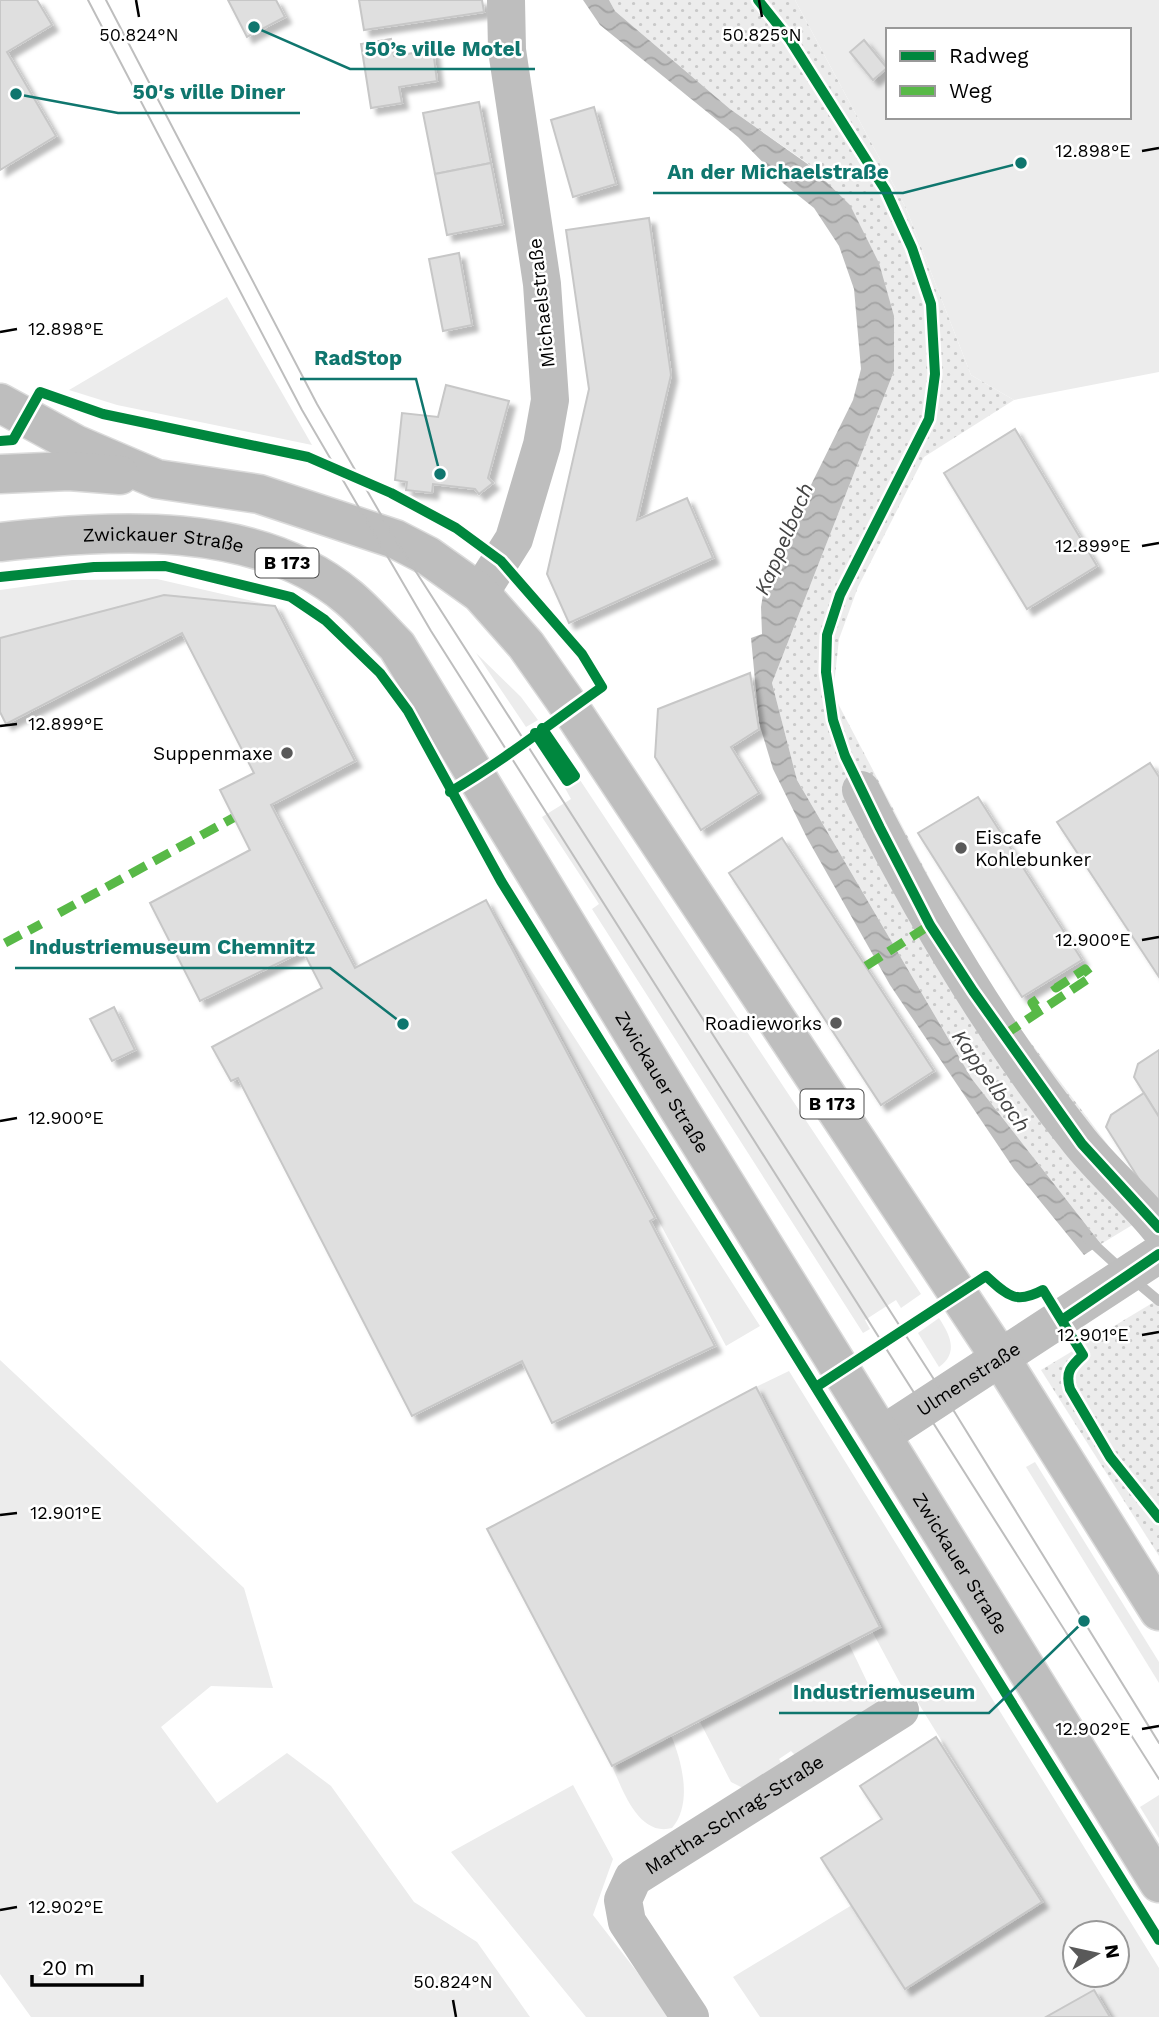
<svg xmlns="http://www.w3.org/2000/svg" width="1159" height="2017" viewBox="0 0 1159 2017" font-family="'Work Sans',sans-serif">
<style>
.green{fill:#ececec;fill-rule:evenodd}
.park{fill:url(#park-dots)}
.water{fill:url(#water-waves)}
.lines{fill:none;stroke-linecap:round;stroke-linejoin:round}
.stream{stroke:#bfbfbf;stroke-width:10}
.building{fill:#dfdfdf;stroke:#c7c7c7;stroke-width:2;filter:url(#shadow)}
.major-casing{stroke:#dbdbdb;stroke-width:41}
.minor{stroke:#bebebe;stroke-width:38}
.major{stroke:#bebebe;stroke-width:38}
.tram{stroke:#bebebe;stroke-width:2}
.quiet{stroke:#58b947;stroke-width:9;stroke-dasharray:18 9;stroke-linecap:butt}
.cycleway-casing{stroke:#fff;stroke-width:15}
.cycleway{stroke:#00873e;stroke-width:10}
.ticks{fill:none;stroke:#000;stroke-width:2.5}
.poi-dot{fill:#595959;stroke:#fff;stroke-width:2.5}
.labels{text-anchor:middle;stroke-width:5;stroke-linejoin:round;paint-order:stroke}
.shield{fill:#fff;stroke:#4c4c4c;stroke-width:2}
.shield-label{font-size:18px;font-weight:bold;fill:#000}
.street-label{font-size:19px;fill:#000;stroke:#fff}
.poi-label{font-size:19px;fill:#000;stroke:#fff;text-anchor:end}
.water-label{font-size:21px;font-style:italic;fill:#444;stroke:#fff}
.ticks-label{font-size:18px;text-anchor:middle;fill:#000;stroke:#fff;stroke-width:5;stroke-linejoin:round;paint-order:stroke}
.leader{fill:none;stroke:#0f766e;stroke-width:2.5}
.callout-dot{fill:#0f766e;stroke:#fff;stroke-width:2.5}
.callout-label{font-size:21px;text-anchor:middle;font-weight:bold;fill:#0f766e;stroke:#fff;stroke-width:5;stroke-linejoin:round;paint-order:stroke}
</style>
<defs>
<pattern id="park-dots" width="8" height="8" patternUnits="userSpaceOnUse" patternTransform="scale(1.75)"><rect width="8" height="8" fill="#ececec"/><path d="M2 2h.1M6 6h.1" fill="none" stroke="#c9c9c9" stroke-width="1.8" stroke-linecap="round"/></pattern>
<pattern id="water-waves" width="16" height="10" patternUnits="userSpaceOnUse" patternTransform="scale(1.75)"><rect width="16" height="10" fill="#bfbfbf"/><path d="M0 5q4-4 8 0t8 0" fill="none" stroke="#a2a2a2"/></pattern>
<filter id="shadow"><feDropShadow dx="6" dy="6" stdDeviation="2" flood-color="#0004"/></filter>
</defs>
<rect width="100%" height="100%" fill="#fff"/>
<g class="green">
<path d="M795,0h364v372l-145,28 -43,-25 -65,-167zM888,30h241v87h-241z"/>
<path d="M227,297l85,148 -195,-40 -48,-15z"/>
<path d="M157,579l118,27 -111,-11 -164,43v-48l72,-10z"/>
<path d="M476,653l45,44 17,23 -12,7z"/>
<path d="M580,780l341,514 -20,14 -5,-8 -31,20 5,9 -7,4 -271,-424 7,-5 -57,-87 29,-18 -6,-11z"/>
<path d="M486,900l274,426 -34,20z"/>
<path d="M939,1318c11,17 20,35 0,49l-21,-34z"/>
<path d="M0,1360l244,228 29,100 -62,-2 -50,41 56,76 70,-50 44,33 83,116 63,40 53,75h-499l-31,-43z"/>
<path d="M789,1371l370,597v49h-49l-16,-27 -48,27h-286l-27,-40 119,-72 53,84 136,-87 -132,-214 -8,-3 -29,-54 8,-5 -124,-239zM1075,1933h42v42h-42z"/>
<path d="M1035,1462l124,200v21l-133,-216z"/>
<path d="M849,1644l32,67 -82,48 -8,-8 -12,8 4,8 -38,22 -14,-7 -32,-62z"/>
<path d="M671,1735c11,27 22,68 1,93 -33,9 -49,-37 -60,-62z"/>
<path d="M573,1785l40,74 -20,56 79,102h-86l-135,-165z"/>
<path d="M1159,1795v43l-19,-31z"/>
</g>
<g class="park">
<path d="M609,0h186l111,208 65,167 43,25 -90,57 -66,130 -19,52 -6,55 149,284 175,232 -56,34 -129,-165 -175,-299 -25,-97 122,-312 -84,-206 -80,-56 -115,-98z"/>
<path d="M1159,1299v257l-118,-186z"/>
</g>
<path class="water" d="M583,0h26l6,11 115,98 79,56 41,40 29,58 15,53v55l-122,312 25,97 175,299 129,165 -17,11 -70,-86 -124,-184 -83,-147 -34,-69 -14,-46 -8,-85 11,-4 -1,-27 5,-31 87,-176 8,-31 -7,-80 -15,-43 -25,-38 -30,-24 -46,-47 -138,-112z"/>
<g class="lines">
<g class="stream">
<path d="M1087,1238l35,32"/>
<path d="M1134,1280l25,21"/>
</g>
</g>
<g class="building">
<path d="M0,0h37l15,25 -45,27 49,84 -56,34z"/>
<path d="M228,0h48l9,17 -38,20z"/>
<path d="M359,0h123l2,12 -120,18z"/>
<path d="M391,39l3,17 39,-6 4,31 -38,6 3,16 -31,5 -10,-64z"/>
<path d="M864,40l23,28 -14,12 -23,-28z"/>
<path d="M479,102l12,61 -56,11 -12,-61z"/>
<path d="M594,107l22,77 -43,13 -22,-77z"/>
<path d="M491,163l12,61 -56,11 -12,-61z"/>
<path d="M649,218l22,157 -34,145 50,-22 26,60 -144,65 -22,-49 42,-185 -23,-159z"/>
<path d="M459,253l13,72 -29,6 -14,-72z"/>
<path d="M446,385l63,16 -21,77 5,5 -14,11 -4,-5 -42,-5 -1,9 -26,-3 1,-8 -12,-2 7,-67 36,4z"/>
<path d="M1015,429l82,137 -70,43 -83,-136z"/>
<path d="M164,595l111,11 80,155 -84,44 84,163 131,-68 169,318 -5,3 65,125 -163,77 -30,-62 -110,55 -174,-338 -7,3 -19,-34 110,-59 -19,-37 -103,50 -50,-98 100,-53 -30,-60 34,-17 -72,-140 -176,91 -6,-12v-74z"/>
<path d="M750,673l9,56 -28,18 28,46 -58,37 -46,-73 3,-48z"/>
<path d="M1150,763l9,14v200l-102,-155z"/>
<path d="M978,797l104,163 -60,37 -104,-164z"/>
<path d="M782,838l152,233 -53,34 -152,-232z"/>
<path d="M114,1007l21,43 -23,11 -22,-42z"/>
<path d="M1159,1050v67l-25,-40 4,-13z"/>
<path d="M1144,1093l15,24v85l-8,-4 -45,-71 5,-12z"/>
<path d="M756,1387l124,240 -268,139 -125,-237z"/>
<path d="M936,1737l106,165 -137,87 -84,-131 61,-39 -22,-33z"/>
<path d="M1094,1990l16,27h-64z"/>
</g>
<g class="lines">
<g class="major-casing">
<g id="major">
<path d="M0,403l75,41 82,35 102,15 136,45 33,17 52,37 46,52 45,64 430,650 158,252"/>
<path d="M0,474l69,-3 51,4"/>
<path id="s3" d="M0,542c112,-12 256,-23 348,55 18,15 33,33 49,49l282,463 480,774"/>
</g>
</g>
<g class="minor">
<path d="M480,593l34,-54 28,-94 8,-45 -8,-116 -35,-234 -1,-50"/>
<path d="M861,790c62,124 132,243 219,352 24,30 55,56 79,86"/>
<path id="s1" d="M882,1435l277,-181"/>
<path id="s2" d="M690,2017l-63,-95 -4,-22 10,-22 267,-168"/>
</g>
<use href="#major" class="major"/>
<g class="tram">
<path d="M88,0l214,410 129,221 728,1148"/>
<path d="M106,0l211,404 78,135 549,856 215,348"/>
</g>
<g class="quiet">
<path d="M59,913l174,-95"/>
<path d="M5,943l36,-19"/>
<path d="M866,966l64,-41"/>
<path d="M1038,1013l-6,-10 7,-5"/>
<path d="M1004,1035l87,-58 -6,-8 -29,19 -6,-9"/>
</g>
<g class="cycleway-casing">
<g id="cycleway">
<path d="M758,0l32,40 96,151 26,57 19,56 4,70 -6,45 -89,176 -13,40 -1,37 7,48 12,36 35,72 50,97 43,66 109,153 77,84"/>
<path d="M0,441l13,-1 27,-48 63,22 205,43 83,36 65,35 45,33 81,93 20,33c-51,36 -99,74 -152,105"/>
<path d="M0,577l94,-10 71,-1 126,31 34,23 55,53 28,38 93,170 658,1059"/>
<path d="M535,733l32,48 8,-5 -33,-48"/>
<path d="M1062,1320l97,-66"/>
<path d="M816,1387l170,-111c21,19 29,29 57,14l40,65c-12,11 -18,17 -13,34l40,68 49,61"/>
</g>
</g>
<use href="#cycleway" class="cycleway"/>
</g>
<path class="ticks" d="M136,0l3,17M759,0l3,17M1142,151l17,-3M0,332l17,-3M1142,546l17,-3M0,726l17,-2M1142,940l17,-3M0,1121l17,-3M1142,1335l17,-3M0,1515l17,-2M1142,1729l17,-3M0,1910l17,-3M453,2000l3,17"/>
<g class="poi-dot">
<circle cx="287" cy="753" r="7"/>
<circle cx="961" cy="848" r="7"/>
<circle cx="836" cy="1023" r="7"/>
</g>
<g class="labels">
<g class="shield">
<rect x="255.5" y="548.5" width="63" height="29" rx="5"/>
<rect x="800.5" y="1089.5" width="63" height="29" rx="5"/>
</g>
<g class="shield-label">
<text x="287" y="569">B 173</text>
<text x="832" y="1110">B 173</text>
</g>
<g class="street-label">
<text transform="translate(541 303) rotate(-96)" y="7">Michaelstraße</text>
<text dy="7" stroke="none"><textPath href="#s3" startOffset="164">Zwickauer Straße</textPath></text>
<text dy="7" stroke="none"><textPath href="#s3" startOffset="942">Zwickauer Straße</textPath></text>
<text dy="7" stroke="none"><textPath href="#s1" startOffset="103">Ulmenstraße</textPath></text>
<text dy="7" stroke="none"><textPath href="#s3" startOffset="1508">Zwickauer Straße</textPath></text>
<text dy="7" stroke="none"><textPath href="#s2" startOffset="280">Martha-Schrag-Straße</textPath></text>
</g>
<g class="poi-label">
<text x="273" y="760">Suppenmaxe</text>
<text x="975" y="844" text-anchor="start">Eiscafe<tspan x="975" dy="22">Kohlebunker</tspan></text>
<text x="822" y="1030">Roadieworks</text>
</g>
<g class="water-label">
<text transform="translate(784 539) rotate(-67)" y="7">Kappelbach</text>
<text transform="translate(991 1081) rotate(55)" y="7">Kappelbach</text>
</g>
</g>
<g class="ticks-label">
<text x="139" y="41">50.824°N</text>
<text x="762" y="41">50.825°N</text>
<text x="1093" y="157">12.898°E</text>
<text x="66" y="335">12.898°E</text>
<text x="1093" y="552">12.899°E</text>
<text x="66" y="730">12.899°E</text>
<text x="1093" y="946">12.900°E</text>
<text x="66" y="1124">12.900°E</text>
<text x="1093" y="1341">12.901°E</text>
<text x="66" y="1519">12.901°E</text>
<text x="1093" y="1735">12.902°E</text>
<text x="66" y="1913">12.902°E</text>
<text x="453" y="1988">50.824°N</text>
</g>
<path class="leader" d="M254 27L350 69H535M16 94L118 113H300M1021 163L903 193H653M440 474L416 379H300M403 1024L330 968H15M1084 1621L989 1713H779"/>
<g class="callout-dot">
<circle cx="254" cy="27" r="7"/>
<circle cx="16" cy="94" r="7"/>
<circle cx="1021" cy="163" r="7"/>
<circle cx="440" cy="474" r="7"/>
<circle cx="403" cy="1024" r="7"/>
<circle cx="1084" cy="1621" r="7"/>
</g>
<g class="callout-label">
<text x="443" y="56">50’s ville Motel</text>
<text x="209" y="99">50's ville Diner</text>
<text x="778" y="179">An der Michaelstraße</text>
<text x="358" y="365">RadStop</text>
<text x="172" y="954">Industriemuseum Chemnitz</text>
<text x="884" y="1699">Industriemuseum</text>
</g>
<rect x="886" y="28" width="245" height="91" fill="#ffffff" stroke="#999999" stroke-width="2"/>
<rect x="900" y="51" width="35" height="10" fill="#00873e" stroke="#999999" stroke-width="2"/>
<text x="949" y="63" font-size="21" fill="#000000">Radweg</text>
<rect x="900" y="86" width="35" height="10" fill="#58b947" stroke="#999999" stroke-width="2"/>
<text x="949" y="98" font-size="21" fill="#000000">Weg</text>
<g transform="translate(1096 1954) rotate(81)"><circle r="33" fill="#ffffff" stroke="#999999" stroke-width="2"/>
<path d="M0-5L12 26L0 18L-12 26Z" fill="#595959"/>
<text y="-10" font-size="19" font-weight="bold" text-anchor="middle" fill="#000000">N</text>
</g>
<path d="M32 1975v10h110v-10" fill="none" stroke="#000000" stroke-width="3.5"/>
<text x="42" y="1975" font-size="21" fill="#000000" stroke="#ffffff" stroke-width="5" paint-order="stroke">20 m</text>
</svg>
